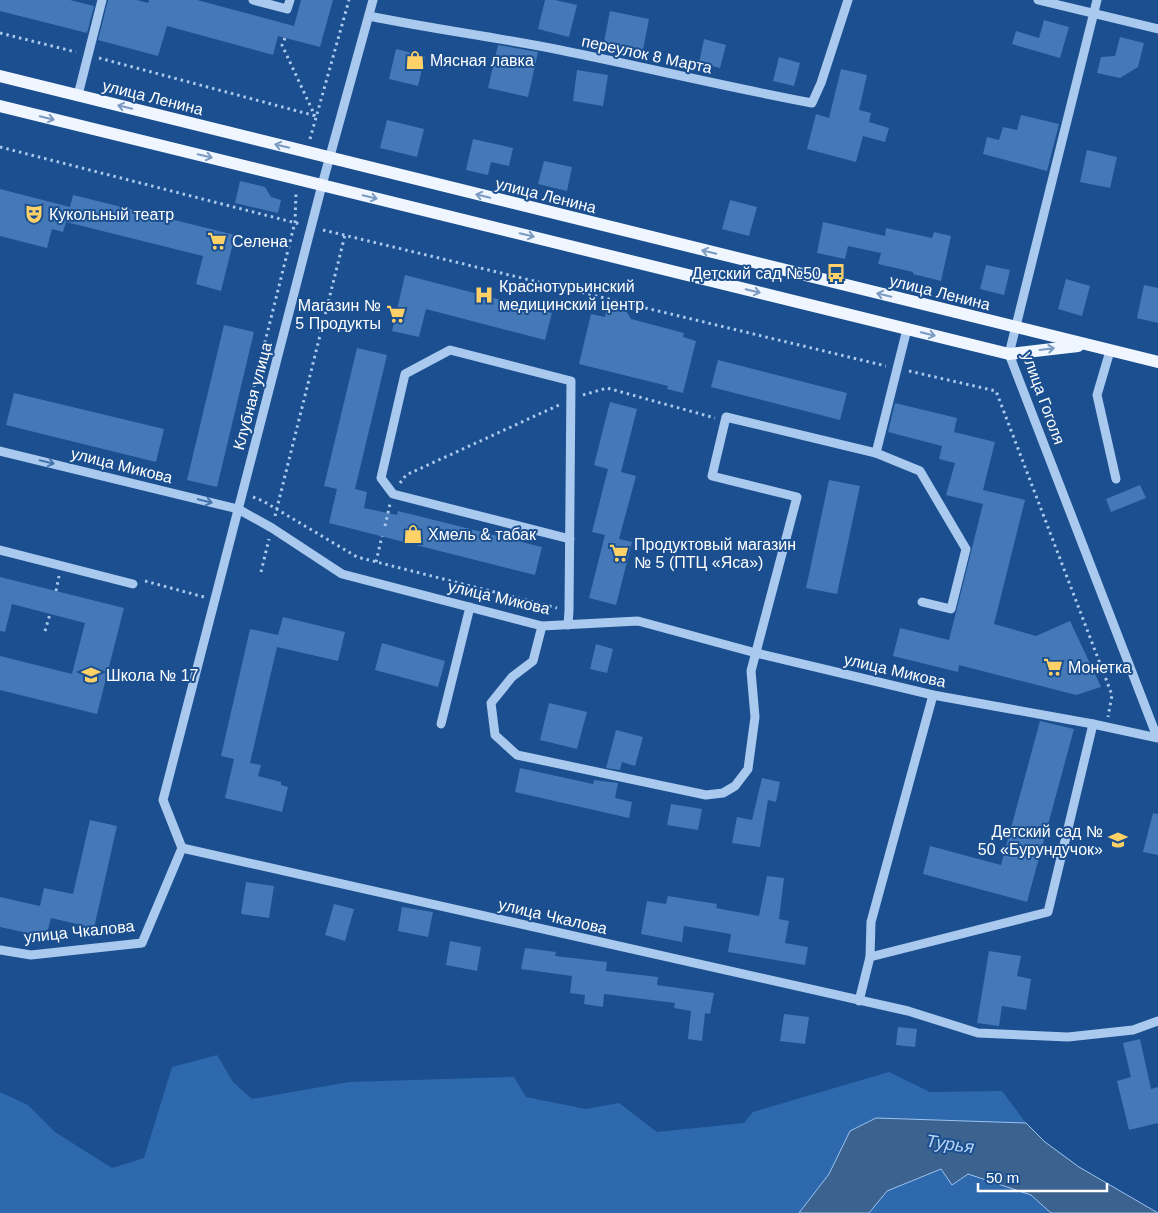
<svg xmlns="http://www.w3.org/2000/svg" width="1158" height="1213" viewBox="0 0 1158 1213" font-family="Helvetica,sans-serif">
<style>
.green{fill:#2e69ad}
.water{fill:#3c6290;stroke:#9cc4f0}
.building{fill:#4478b7}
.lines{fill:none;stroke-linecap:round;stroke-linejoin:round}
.path{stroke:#a9c9ee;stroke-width:3;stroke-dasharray:2.5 4;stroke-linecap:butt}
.minor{stroke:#a9c9ee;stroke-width:9}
.major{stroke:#f0f6ff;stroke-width:12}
.oneway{stroke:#7b9ac1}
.oneway2{stroke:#4674ac}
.labels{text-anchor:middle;stroke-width:4;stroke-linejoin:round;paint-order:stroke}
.street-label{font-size:16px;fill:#fff;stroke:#1b4f8f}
.poi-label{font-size:16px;fill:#fff;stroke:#1b4f8f;text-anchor:start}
.water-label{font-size:18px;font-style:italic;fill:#b5d3f5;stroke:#1b4f8f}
</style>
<rect width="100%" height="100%" fill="#1b4f8f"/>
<g class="green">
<path d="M217,1055l16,27 19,17 97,-17 165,-5 12,20 60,12 33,-6 38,29 87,-9 9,-11 136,-40 41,20 72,-1 24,32 -151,-5 -25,13 -21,43 -30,39h-799v-121l28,13 27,27 57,36 32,-10 28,-91z"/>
<path d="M941,1169l11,16 16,-11 63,21 20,18h-182l18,-22z"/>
</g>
<path class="water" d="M876,1118l150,5 19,19 34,25 79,46h-107l-20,-18 -63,-21 -16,11 -11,-16 -54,22 -18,22h-70l30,-39 21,-43z"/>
<g class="building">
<path d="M0,0h70l24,6 -7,27 -87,-22z"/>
<path d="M108,0h29l11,3 1,-3h48l97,26 7,-26h32l-13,47 -42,-11 -5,19 -106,-29 -9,30 -60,-16z"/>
<path d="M545,0h10l22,5 -8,32 -31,-8z"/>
<path d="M610,11l39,8 -7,36 -39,-8z"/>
<path d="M1044,20l25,7 -9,31 -48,-14 4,-13 23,7z"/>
<path d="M1120,37l24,6 -6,24 -18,11 -23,-5 4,-16 14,-1z"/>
<path d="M704,39l22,6 -6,23 -21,-5z"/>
<path d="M498,45l40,7 -10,45 -40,-9z"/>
<path d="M396,49l29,7 -7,30 -29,-7z"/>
<path d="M779,57l21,6 -6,23 -21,-5z"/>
<path d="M841,69l26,6 -8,35 12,3 -2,9 20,6 -4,14 -22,-6 -7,26 -49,-13 9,-35 13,4z"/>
<path d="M577,70l31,5 -5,31 -30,-5z"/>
<path d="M1021,115l38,9 -12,47 -64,-17 4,-17 12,3 4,-13 14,3z"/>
<path d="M387,120l37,9 -7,28 -37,-9z"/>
<path d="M473,139l40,9 -4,18 -18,-4 -3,13 -22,-5z"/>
<path d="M1087,150l30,7 -7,31 -30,-6z"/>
<path d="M544,161l28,6 -5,24 -29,-7z"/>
<path d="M240,181l25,6 6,10 10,3 -3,13 -43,-10z"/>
<path d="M0,189l70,18 3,-12 162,40 -14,56 -25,-7 7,-28 -137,-34 -3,10 -11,-3 -5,19 -47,-12z"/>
<path d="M730,200l27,7 -8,29 -27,-7z"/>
<path d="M823,222l62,14 1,-8 46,10 2,-6 17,4 -10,45 -28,-7v-2l-35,-8 3,-11 -33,-7 -3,13 -28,-6z"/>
<path d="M986,265l24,5 -6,25 -24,-6z"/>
<path d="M405,275l147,38 -7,27 -119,-31 -7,28 -27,-6z"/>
<path d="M1066,279l24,7 -8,30 -24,-7z"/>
<path d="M1144,285l14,3v35l-21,-5z"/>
<path d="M607,308l10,3 7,-3 7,11 53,14 -1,4 13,4 -13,52 -16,-4 1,-3 -89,-22 12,-50 14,3z"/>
<path d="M224,325l30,7 -37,155 -30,-7z"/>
<path d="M357,348l30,7 -32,134 12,3 -3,16 33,7 1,-4 144,36 -7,28 -206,-52 8,-34 -13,-3z"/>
<path d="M718,360l129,33 -7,27 -129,-33z"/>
<path d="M14,393l150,36 -8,33 -150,-37z"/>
<path d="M610,402l27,7 -16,63 15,4 -17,63 13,3 -16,63 -27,-7 16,-63 -13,-3 16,-63 -14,-4z"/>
<path d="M895,403l62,15 -3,14 41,10 -12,48 42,10 -31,124 42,12 34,-15 31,66 -25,8 -117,-30 -1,7 -65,-16 7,-28 49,12 34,-136 -37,-9 9,-32 -16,-4 3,-13 -54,-14z"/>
<path d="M829,480l31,6 -23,108 -31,-6z"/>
<path d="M1140,485l6,13 -35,14 -5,-13z"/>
<path d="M0,577l124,31 -27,106 -97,-24v-34l72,18 13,-51 -73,-19 -7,28 -5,-1z"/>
<path d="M283,617l62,15 -7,29 -61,-14 -27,116 11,2 -3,11 23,6v3l7,2 -6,25 -57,-14 9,-39 -13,-3 29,-127 28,6z"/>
<path d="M382,643l63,18 -7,26 -63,-17z"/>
<path d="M596,644l17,5 -6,24 -17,-4z"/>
<path d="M549,703l38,9 -10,37 -37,-9z"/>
<path d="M1040,721l34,8 -47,173 -104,-28 7,-28 71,19z"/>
<path d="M616,730l27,7 -8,29 -13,-4 -2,8 -14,-2z"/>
<path d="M520,768l73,16 1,-4 24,3 -3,15 17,4 -3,16 -114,-26z"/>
<path d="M762,778l18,4 -4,20 -8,-2 -8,47 -28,-4 5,-26 15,3z"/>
<path d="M671,804l31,5 -4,21 -31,-5z"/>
<path d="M1153,813l5,1v41l-15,-3z"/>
<path d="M90,820l27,6 -23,102 -43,-10 -5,19 -46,-10v-30l40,9 4,-18 29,6z"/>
<path d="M767,876l17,2 -5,41 10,2 -4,22 23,4 -3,18 -77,-13 3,-18 -47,-8 -2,16 -41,-8 6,-33 19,3 2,-8 49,8 -1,4 43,8z"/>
<path d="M246,882l28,4 -5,32 -28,-4z"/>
<path d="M334,904l20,5 -9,32 -20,-6z"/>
<path d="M402,907l31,5 -5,25 -30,-6z"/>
<path d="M450,941l31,6 -4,24 -31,-6z"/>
<path d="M525,948l31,4 -1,4 52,6 -1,9 52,6 -1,8 57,8 -4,21 -5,-1 -3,28 -14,-2 3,-28 -17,-3 1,-5 -71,-9 -1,13 -19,-3 1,-9 -15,-2 2,-17 -51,-7z"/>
<path d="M989,951l32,5 -4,20 14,3 -5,31 -24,-4 -3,20 -22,-3z"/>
<path d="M784,1014l25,3 -4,27 -25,-3z"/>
<path d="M898,1027l19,2 -2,18 -19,-2z"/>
<path d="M1140,1039l11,50 7,-2v36l-29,7 -12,-49 14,-4 -8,-34z"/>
</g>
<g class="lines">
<g class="path">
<path d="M0,33l76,19"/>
<path d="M285,38l-3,7 33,71"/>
<path d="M99,58l217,58"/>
<path d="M310,139l39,-139"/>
<path d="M0,147l300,77"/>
<path d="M323,230l563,136"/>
<path d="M909,371l87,20 116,304 -4,22"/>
<path d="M583,395l24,-7 108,30"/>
<path d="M238,450l57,-228 1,-29"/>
<path d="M400,483l6,-8 153,-70"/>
<path d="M253,497l10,4 94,56 200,51"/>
<path d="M275,516l70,-281"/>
<path d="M385,526l5,-22"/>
<path d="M376,562l6,-26"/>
<path d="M261,572l8,-33"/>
<path d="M145,581l59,16"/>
<path d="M56,591l3,-15"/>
<path d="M45,631l5,-17"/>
</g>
<g class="minor">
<path d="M253,0l34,9 3,-9"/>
<path d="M1038,0l120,29"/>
<path d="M1097,0l-88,354 148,383"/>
<path d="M369,16c63,13 127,21 191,34 84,17 167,37 252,53l9,-20 27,-83"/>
<path d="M78,95l24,-95"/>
<path d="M907,329l-31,124 44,18 46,78 -15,60 -29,-7"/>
<path d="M1110,351l-13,44 19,84"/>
<path d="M0,451l238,58 34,19 70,46 200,52 96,-5 118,32 177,42 160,29 65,14"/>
<path d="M0,550l133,34"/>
<path d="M568,625l1,-14 2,-230 -121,-31 -45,24 -24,104 12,16 177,45"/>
<path d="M542,626l-9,35 -21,16 -21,26 4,32 22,20 189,40 17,-2 12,-7 13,-17 7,-52 -4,-46 46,-174 -85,-21 14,-59 150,36"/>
<path d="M441,724l29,-117"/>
<path d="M182,848l726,163 70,22 90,4 65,-7 25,-9"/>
<path d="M182,848l-19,-48 159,-615 51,-185"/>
<path d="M0,950l31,5 111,-12 40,-95"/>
<path d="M870,957l1,-35 62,-227"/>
<path d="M859,1001l11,-44 178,-45 45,-188"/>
</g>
<g class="major">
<path d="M0,76l1158,286"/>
<path d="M0,106l1009,248 69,-8"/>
</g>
</g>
<defs><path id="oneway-shaft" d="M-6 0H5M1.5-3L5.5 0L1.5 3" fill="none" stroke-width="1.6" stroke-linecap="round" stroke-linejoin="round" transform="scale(1.25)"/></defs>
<g class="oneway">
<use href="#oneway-shaft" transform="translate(125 107) rotate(-166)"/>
<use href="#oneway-shaft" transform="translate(47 118) rotate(14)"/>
<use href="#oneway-shaft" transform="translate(282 146) rotate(-166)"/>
<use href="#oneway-shaft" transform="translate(205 156) rotate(14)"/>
<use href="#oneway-shaft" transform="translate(483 196) rotate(-166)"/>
<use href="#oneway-shaft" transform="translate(370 197) rotate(14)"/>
<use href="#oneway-shaft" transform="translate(527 235) rotate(14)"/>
<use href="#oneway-shaft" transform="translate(709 252) rotate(-166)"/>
<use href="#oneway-shaft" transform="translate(753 291) rotate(14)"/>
<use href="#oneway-shaft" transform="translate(884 295) rotate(-166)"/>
<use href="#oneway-shaft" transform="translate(928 334) rotate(14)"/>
<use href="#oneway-shaft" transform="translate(1047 349) rotate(-7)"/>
</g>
<g class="oneway2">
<use href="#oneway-shaft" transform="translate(47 462) rotate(14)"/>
<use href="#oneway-shaft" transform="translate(205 501) rotate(14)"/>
</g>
<defs>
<g id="shop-bare" transform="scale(1.5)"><path d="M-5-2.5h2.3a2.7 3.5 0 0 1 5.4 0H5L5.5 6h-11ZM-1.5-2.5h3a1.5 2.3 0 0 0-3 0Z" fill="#ffd166" stroke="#1b4f8f" stroke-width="2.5" paint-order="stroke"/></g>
<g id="theatre-bare" transform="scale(1.5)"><path d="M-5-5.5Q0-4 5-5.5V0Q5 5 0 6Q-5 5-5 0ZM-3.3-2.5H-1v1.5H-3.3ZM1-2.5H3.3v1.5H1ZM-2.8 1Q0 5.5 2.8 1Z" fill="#ffd166" stroke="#1b4f8f" stroke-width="2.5" paint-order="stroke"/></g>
<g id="supermarket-bare" transform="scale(1.5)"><path d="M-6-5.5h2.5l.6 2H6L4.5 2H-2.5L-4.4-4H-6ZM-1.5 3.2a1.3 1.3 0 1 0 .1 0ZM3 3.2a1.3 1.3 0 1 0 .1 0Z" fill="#ffd166" stroke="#1b4f8f" stroke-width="2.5" paint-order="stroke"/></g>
<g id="bus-bare" transform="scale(1.5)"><path d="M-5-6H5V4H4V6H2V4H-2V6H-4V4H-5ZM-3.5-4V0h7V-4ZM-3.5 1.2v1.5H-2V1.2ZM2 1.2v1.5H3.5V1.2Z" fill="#ffd166" stroke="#1b4f8f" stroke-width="2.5" paint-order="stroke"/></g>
<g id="hospital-bare" transform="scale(1.5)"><path d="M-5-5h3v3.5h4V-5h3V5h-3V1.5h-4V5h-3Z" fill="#ffd166" stroke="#1b4f8f" stroke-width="2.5" paint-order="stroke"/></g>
<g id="school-bare" transform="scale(1.5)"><path d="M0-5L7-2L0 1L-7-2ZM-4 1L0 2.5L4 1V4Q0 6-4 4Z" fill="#ffd166" stroke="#1b4f8f" stroke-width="2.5" paint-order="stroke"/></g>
</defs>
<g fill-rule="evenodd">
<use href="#shop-bare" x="415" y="60"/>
<use href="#theatre-bare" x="34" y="214"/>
<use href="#supermarket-bare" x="217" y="241"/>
<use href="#bus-bare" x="836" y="273"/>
<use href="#hospital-bare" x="484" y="295"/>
<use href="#supermarket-bare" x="396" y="314"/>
<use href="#shop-bare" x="413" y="534"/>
<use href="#supermarket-bare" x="619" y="553"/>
<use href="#supermarket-bare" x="1053" y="667"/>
<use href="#school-bare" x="91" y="675"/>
<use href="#school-bare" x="1118" y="840"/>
</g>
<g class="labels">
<g class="street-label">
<text transform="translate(647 54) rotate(12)" y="6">переулок 8 Марта</text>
<text transform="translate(153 97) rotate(14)" y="6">улица Ленина</text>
<text transform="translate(546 195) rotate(14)" y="6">улица Ленина</text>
<text transform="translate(940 292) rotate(14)" y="6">улица Ленина</text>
<text transform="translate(252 396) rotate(-75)" y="6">Клубная улица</text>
<text transform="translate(1044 398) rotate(70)" y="6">улица Гоголя</text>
<text transform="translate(122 465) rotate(14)" y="6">улица Микова</text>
<text transform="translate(499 597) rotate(13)" y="6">улица Микова</text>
<text transform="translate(895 670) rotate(13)" y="6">улица Микова</text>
<text transform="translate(553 916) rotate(13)" y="6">улица Чкалова</text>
<text transform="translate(79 931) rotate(-6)" y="6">улица Чкалова</text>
</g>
<g class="poi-label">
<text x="430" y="66">Мясная лавка</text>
<text x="49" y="220">Кукольный театр</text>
<text x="232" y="247">Селена</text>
<text x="821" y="279" text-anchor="end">Детский сад №50</text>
<text x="499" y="292">Краснотурьинский<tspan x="499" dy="18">медицинский центр</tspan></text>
<text x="381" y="311" text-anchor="end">Магазин №<tspan x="381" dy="18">5 Продукты</tspan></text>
<text x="428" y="540">Хмель &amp; табак</text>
<text x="634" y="550">Продуктовый магазин<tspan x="634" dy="18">№ 5 (ПТЦ «Яса»)</tspan></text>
<text x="1068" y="673">Монетка</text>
<text x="106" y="681">Школа № 17</text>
<text x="1103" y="837" text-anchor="end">Детский сад №<tspan x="1103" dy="18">50 «Бурундучок»</tspan></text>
</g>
<g class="water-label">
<text transform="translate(950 1144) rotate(8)" y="6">Турья</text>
</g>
</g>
<path d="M978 1183v8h129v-8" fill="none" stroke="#ffffff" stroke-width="2.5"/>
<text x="986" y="1183" font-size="15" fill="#ffffff" stroke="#1b4f8f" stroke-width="4" paint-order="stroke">50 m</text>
</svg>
